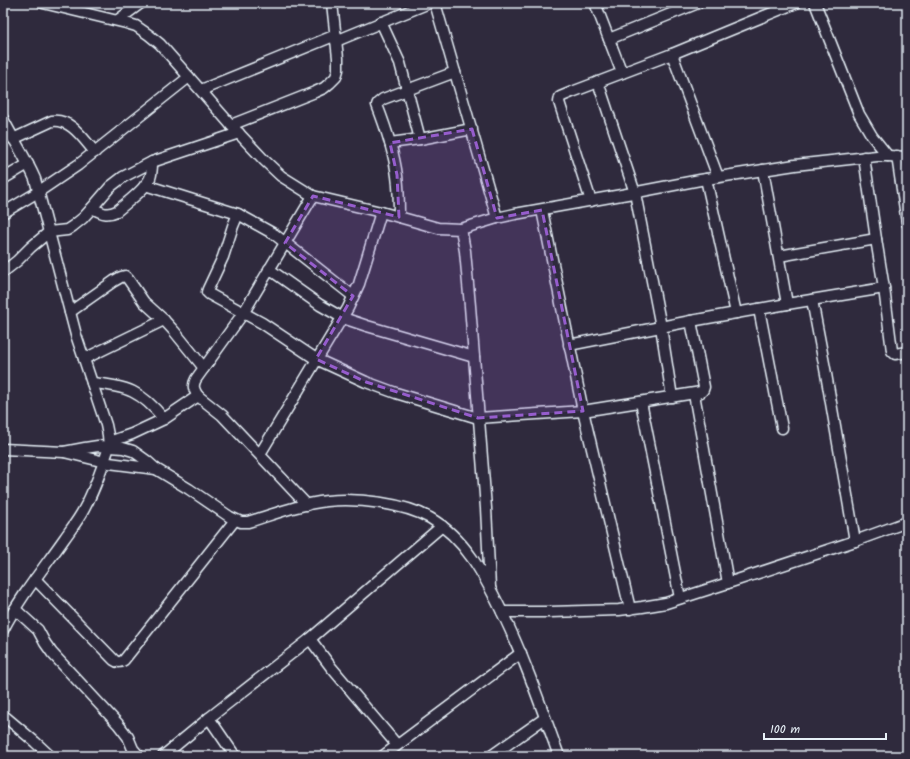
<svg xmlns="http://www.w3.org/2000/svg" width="910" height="759" viewBox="0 0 910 759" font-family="Kalam,sans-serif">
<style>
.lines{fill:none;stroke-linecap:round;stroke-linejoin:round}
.minor-casing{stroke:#e8f1f8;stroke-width:13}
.minor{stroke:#2f2a3d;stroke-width:10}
.marked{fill:#965dcd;fill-opacity:0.2;stroke:#965dcd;stroke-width:3;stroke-dasharray:8 5;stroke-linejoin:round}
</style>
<rect width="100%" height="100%" fill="#2f2a3d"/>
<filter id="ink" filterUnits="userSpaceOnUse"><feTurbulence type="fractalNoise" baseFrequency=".025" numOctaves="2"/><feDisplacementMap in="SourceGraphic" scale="8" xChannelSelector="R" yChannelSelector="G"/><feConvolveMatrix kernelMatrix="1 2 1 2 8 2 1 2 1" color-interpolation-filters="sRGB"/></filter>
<g filter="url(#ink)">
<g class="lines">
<g class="minor-casing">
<g id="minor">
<path d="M43,3l83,20 10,3 13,9 11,9 71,81 33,35 17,16 32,20 68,16 57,16 23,1 4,22 5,55 16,202 4,79"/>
<path d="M435,3l62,215"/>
<path d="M595,3l27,70"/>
<path d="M815,3l44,111 13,22 16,20"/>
<path d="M118,20l23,-17"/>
<path d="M381,22l19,41 20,76 -30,4"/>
<path d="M609,39l89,-36"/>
<path d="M336,41l93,-38"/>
<path d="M598,82l37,111 26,134 11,70"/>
<path d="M201,90l135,-55"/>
<path d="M3,119c10,20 23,39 32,60l41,156 30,90 2,10 1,12c-7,21 -14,42 -25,62 -5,10 -13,20 -20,30 -21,30 -44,58 -61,91"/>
<path d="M231,125l84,-33 9,-4 6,-5 6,-6 2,-7v-12l-6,-55"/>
<path d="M13,139l39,-18c19,-3 32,19 43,31"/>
<path d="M420,139l52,-10"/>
<path d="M897,156l10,67"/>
<path d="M864,157l12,82 8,49 8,63 3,3 12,-2"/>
<path d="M763,170l24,134"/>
<path d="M718,177l-46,-123 124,-51"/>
<path d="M3,179l25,-15"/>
<path d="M706,179l30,134"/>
<path d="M145,185l93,29 36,20 79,62"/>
<path d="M591,201l-32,-99 1,-5 12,-5 100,-38"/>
<path d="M92,208c10,5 14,8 25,3 10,-9 28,-21 33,-33 2,-5 2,-11 2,-16"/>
<path d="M542,210l41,201 47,198"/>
<path d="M3,213l35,-21 40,-27 111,-88"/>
<path d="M238,214l-5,12 -10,31 -15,32 -1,3 2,2 53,29 54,36 50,23 30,11 82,25 105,-7 118,-19 2,-2 1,-3 -13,-66"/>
<path d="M399,217c0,-14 0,-27 -2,-41 -3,-24 -11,-48 -20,-71l1,-2 5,-4 72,-27"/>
<path d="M461,229l36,-11 18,-4 112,-20 73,-14 95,-15 82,-9h11l19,1"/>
<path d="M779,256l97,-17"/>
<path d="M269,269l51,36 23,13 24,8 107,31"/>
<path d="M3,272l14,-11 14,-14 18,-15 18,-2 6,-4 10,-8 9,-10 18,-21 13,-10 29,-15 87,-29"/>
<path d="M812,300l14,74 29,167"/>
<path d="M759,309l23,119"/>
<path d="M70,312l44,-31 7,-4 4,-1 3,3 16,23 20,18 10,11 30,37"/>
<path d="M569,345l122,-24 96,-17 97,-16"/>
<path d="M84,359l80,-39"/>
<path d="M92,383c35,3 49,8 72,36"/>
<path d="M694,394l34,189"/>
<path d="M198,396c-4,-6 -6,-10 -2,-17l48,-67 69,-116"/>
<path d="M641,402l39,196"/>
<path d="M109,442l23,-8 32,-15 34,-23 24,19 85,90"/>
<path d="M3,449l61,3 45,11 47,6"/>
<path d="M64,452l21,-4 13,-2 25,2 10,3 14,10 9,8 33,20 41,28 11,5h7c26,-8 52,-18 79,-21 31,-3 76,2 103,17 35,20 54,57 71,92 23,47 40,96 58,146"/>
<path d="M260,454l88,-146 11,-24 22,-72"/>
<path d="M35,579l79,81c4,3 6,3 10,0l111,-140"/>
<path d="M15,609l23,21 7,13 7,10 66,71 10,13 5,12 6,7"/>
<path d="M502,612h48l69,-2 23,-3 24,-4 62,-20 127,-42 52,-19"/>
<path d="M3,715l32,27 15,14"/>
<path d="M397,745l-66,-78 -21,-28 132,-113"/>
<path d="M163,756l46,-38"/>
<path d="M235,756l-26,-38 101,-79"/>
<path d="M383,756l138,-103"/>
<path d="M491,756l54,-38"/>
</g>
</g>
<use href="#minor" class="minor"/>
</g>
</g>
<path class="marked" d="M472,129l25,89 45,-8 41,201 -105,7 -112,-36 -50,-23 37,-63 -68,-53 28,-47 86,21 -2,-42 -7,-32z"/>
<rect width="910" height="759" fill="none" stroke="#2f2a3d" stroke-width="16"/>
<rect x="8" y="8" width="894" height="743" fill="none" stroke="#e8f1f8" stroke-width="1.5" filter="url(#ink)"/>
<path d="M764 733v6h122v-6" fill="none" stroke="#e8f1f8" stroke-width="2"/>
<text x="770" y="733" font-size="12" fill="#e8f1f8" stroke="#2f2a3d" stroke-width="3" paint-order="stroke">100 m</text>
</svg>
